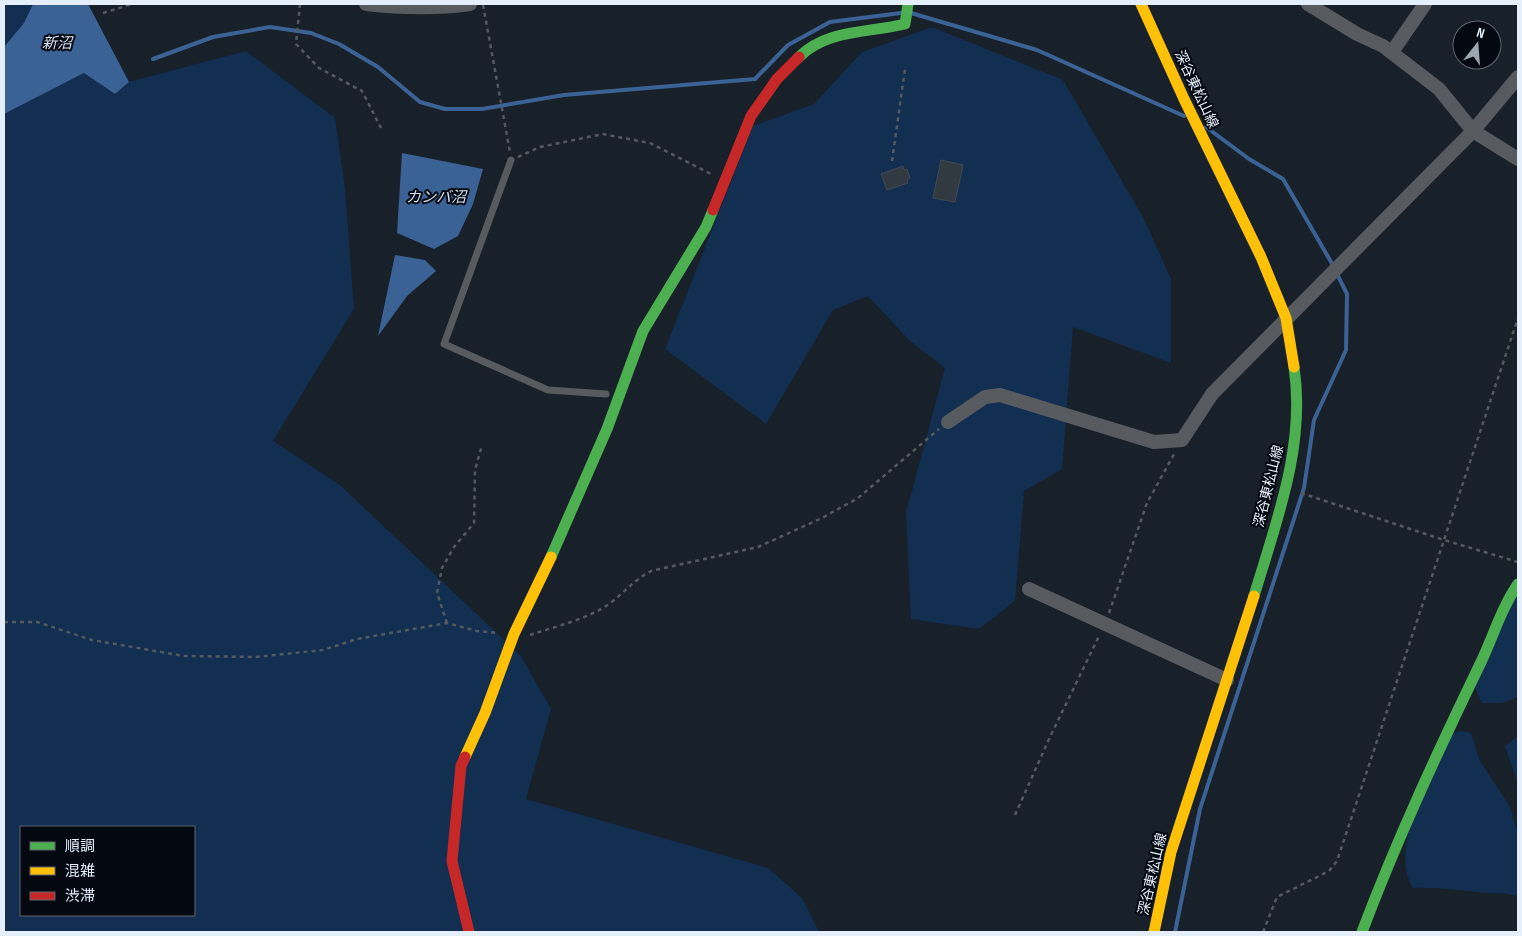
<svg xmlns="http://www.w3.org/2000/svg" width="1522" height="936" viewBox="0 0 1522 936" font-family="'Sofia Sans Condensed','Noto Sans JP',sans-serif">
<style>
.green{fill:#122e51;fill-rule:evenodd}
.water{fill:#3b6294}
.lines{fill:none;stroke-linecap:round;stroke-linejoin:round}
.stream{stroke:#3b6294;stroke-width:4}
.building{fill:#313941;stroke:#424952}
.path{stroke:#54595f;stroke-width:2.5;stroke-dasharray:4 4;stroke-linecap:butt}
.lane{stroke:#575b5f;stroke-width:7}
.street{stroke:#575b5f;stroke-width:14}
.fast{stroke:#4caf50;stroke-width:11}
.slow{stroke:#ffc107;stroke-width:11}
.jam{stroke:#c62828;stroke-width:11}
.labels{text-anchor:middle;stroke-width:4;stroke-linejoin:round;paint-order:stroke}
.street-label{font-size:14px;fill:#e5effc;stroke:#040911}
.water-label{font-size:15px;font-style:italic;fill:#d6e2f2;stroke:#040911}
</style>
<rect width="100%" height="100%" fill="#18202a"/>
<g class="green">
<path d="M4,4h29l-9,19 -20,24z"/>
<path d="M932,27l131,53 81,139 27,60v84l-98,-36 -11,142 -38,22 -9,110 -36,28 -68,-10 -5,-106 39,-145 -36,-28 -41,-44 -35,14 -67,114 -101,-75 88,-223 61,-22 48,-52z"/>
<path d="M246,51l89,67 10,70 9,121 -81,132 67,44 181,171 30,53 -25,90 242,69 34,30 17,34h-815v-818l80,-41 31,21 14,-12zM21,827h173v88h-173z"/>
<path d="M1518,590v107l-16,6h-20l-7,-16z"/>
<path d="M1461,731l10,2 9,28 29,44 9,29v63c-10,-5 -19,-3 -30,-4 -26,-2 -49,-6 -75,-5 -26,-39 20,-115 36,-154z"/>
<path d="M1518,736v48l-13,-38z"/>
</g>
<g class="water">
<path d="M33,4h55l41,78 -14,12 -31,-21 -80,41v-67l20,-24z"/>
<path d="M402,153l81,16 -10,35 -15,32 -24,13 -37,-16z"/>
<path d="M395,255l30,5 11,11 -29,25 -29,40z"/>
</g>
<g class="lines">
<g class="stream">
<path d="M911,13l126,37 147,66"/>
<path d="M153,59l60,-22 57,-10 41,6 28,11 39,23 42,35 25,7h37l82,-14 191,-16 33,-34 42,-23 71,-9"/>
<path d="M1206,127l43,32 34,20 51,88"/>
<path d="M1175,932l25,-123 104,-321 10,-68 32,-70 1,-56 -10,-20"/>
</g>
</g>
<g class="building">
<path d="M941,160l22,5 -8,37 -22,-4z"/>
<path d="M903,166l1,4 3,-1 3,9 -3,2 1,3 -21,7 -6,-16z"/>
</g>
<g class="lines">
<g class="path">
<path d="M300,4l-4,40 23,24 43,23 19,37"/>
<path d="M483,5l27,147"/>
<path d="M103,13l29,-9"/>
<path d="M518,157l22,-10 63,-13 47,9 61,31"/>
<path d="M892,161l13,-92"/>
<path d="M1301,493l143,47 74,22"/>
<path d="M1109,613l38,-110 27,-49"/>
<path d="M4,622h33l55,18 92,16 72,1 67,-7 34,-11 90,-16 30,8 21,2"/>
<path d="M447,623l-10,-30 5,-25 12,-21 20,-24 1,-53 7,-25"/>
<path d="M530,635c26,-9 56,-15 79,-31 15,-11 25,-24 42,-33l107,-24 64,-29 36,-20 81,-69"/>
<path d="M1015,815l35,-78 50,-103"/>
<path d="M1263,932l14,-35 52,-26 8,-10 181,-543"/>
</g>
<path class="lane" d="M511,160l-67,184 104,46 58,4"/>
<g class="street">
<path d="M366,4c36,4 69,5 104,0"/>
<path d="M1308,4l49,30 26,12 56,43 34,42 45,28"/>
<path d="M1392,52l33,-48"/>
<path d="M948,422l37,-25 15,-2 154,47 28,-2 30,-46 261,-263 45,-54"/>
<path d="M1029,589l198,91"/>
</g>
<g class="fast">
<path d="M799,57c28,-28 70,-24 106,-33l3,-20"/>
<path d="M551,557l56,-128 36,-98 63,-104 7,-17"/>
<path d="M1254,596c22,-74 52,-150 40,-229"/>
<path d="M1362,932c35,-93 77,-183 120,-272 12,-26 20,-53 36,-76"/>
</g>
<g class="slow">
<path d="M1141,4l43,95 77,158 25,61 8,49"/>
<path d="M465,757l20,-44 29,-79 37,-77"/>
<path d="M1154,932l17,-80 83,-256"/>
</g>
<g class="jam">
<path d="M713,210l38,-94 26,-37 22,-22"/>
<path d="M465,757l-4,9 -9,95 17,71"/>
</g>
</g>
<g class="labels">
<g class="street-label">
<text transform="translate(1197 89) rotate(65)" y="5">深谷東松山線</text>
<text transform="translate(1268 486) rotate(-76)" y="5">深谷東松山線</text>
<text transform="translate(1152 874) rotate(-77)" y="5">深谷東松山線</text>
</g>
<g class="water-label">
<text x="57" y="48">新沼</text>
<text x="436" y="202">カンバ沼</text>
</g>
</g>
<rect width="1522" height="936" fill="none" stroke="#e5effc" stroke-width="10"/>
<rect x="20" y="826" width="175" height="90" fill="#040911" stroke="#5e656f"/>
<rect x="30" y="842" width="25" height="8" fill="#4caf50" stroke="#5e656f"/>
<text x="65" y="851" font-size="15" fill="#e5effc">順調</text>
<rect x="30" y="867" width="25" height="8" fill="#ffc107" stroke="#5e656f"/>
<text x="65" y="876" font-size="15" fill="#e5effc">混雑</text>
<rect x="30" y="892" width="25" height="8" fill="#c62828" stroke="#5e656f"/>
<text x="65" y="901" font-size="15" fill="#e5effc">渋滞</text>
<g transform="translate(1477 45) rotate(17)"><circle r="24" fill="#040911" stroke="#5e656f"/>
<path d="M0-4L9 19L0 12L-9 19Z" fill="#9da7b2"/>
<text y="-8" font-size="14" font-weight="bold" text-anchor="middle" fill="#e5effc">N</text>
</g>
</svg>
